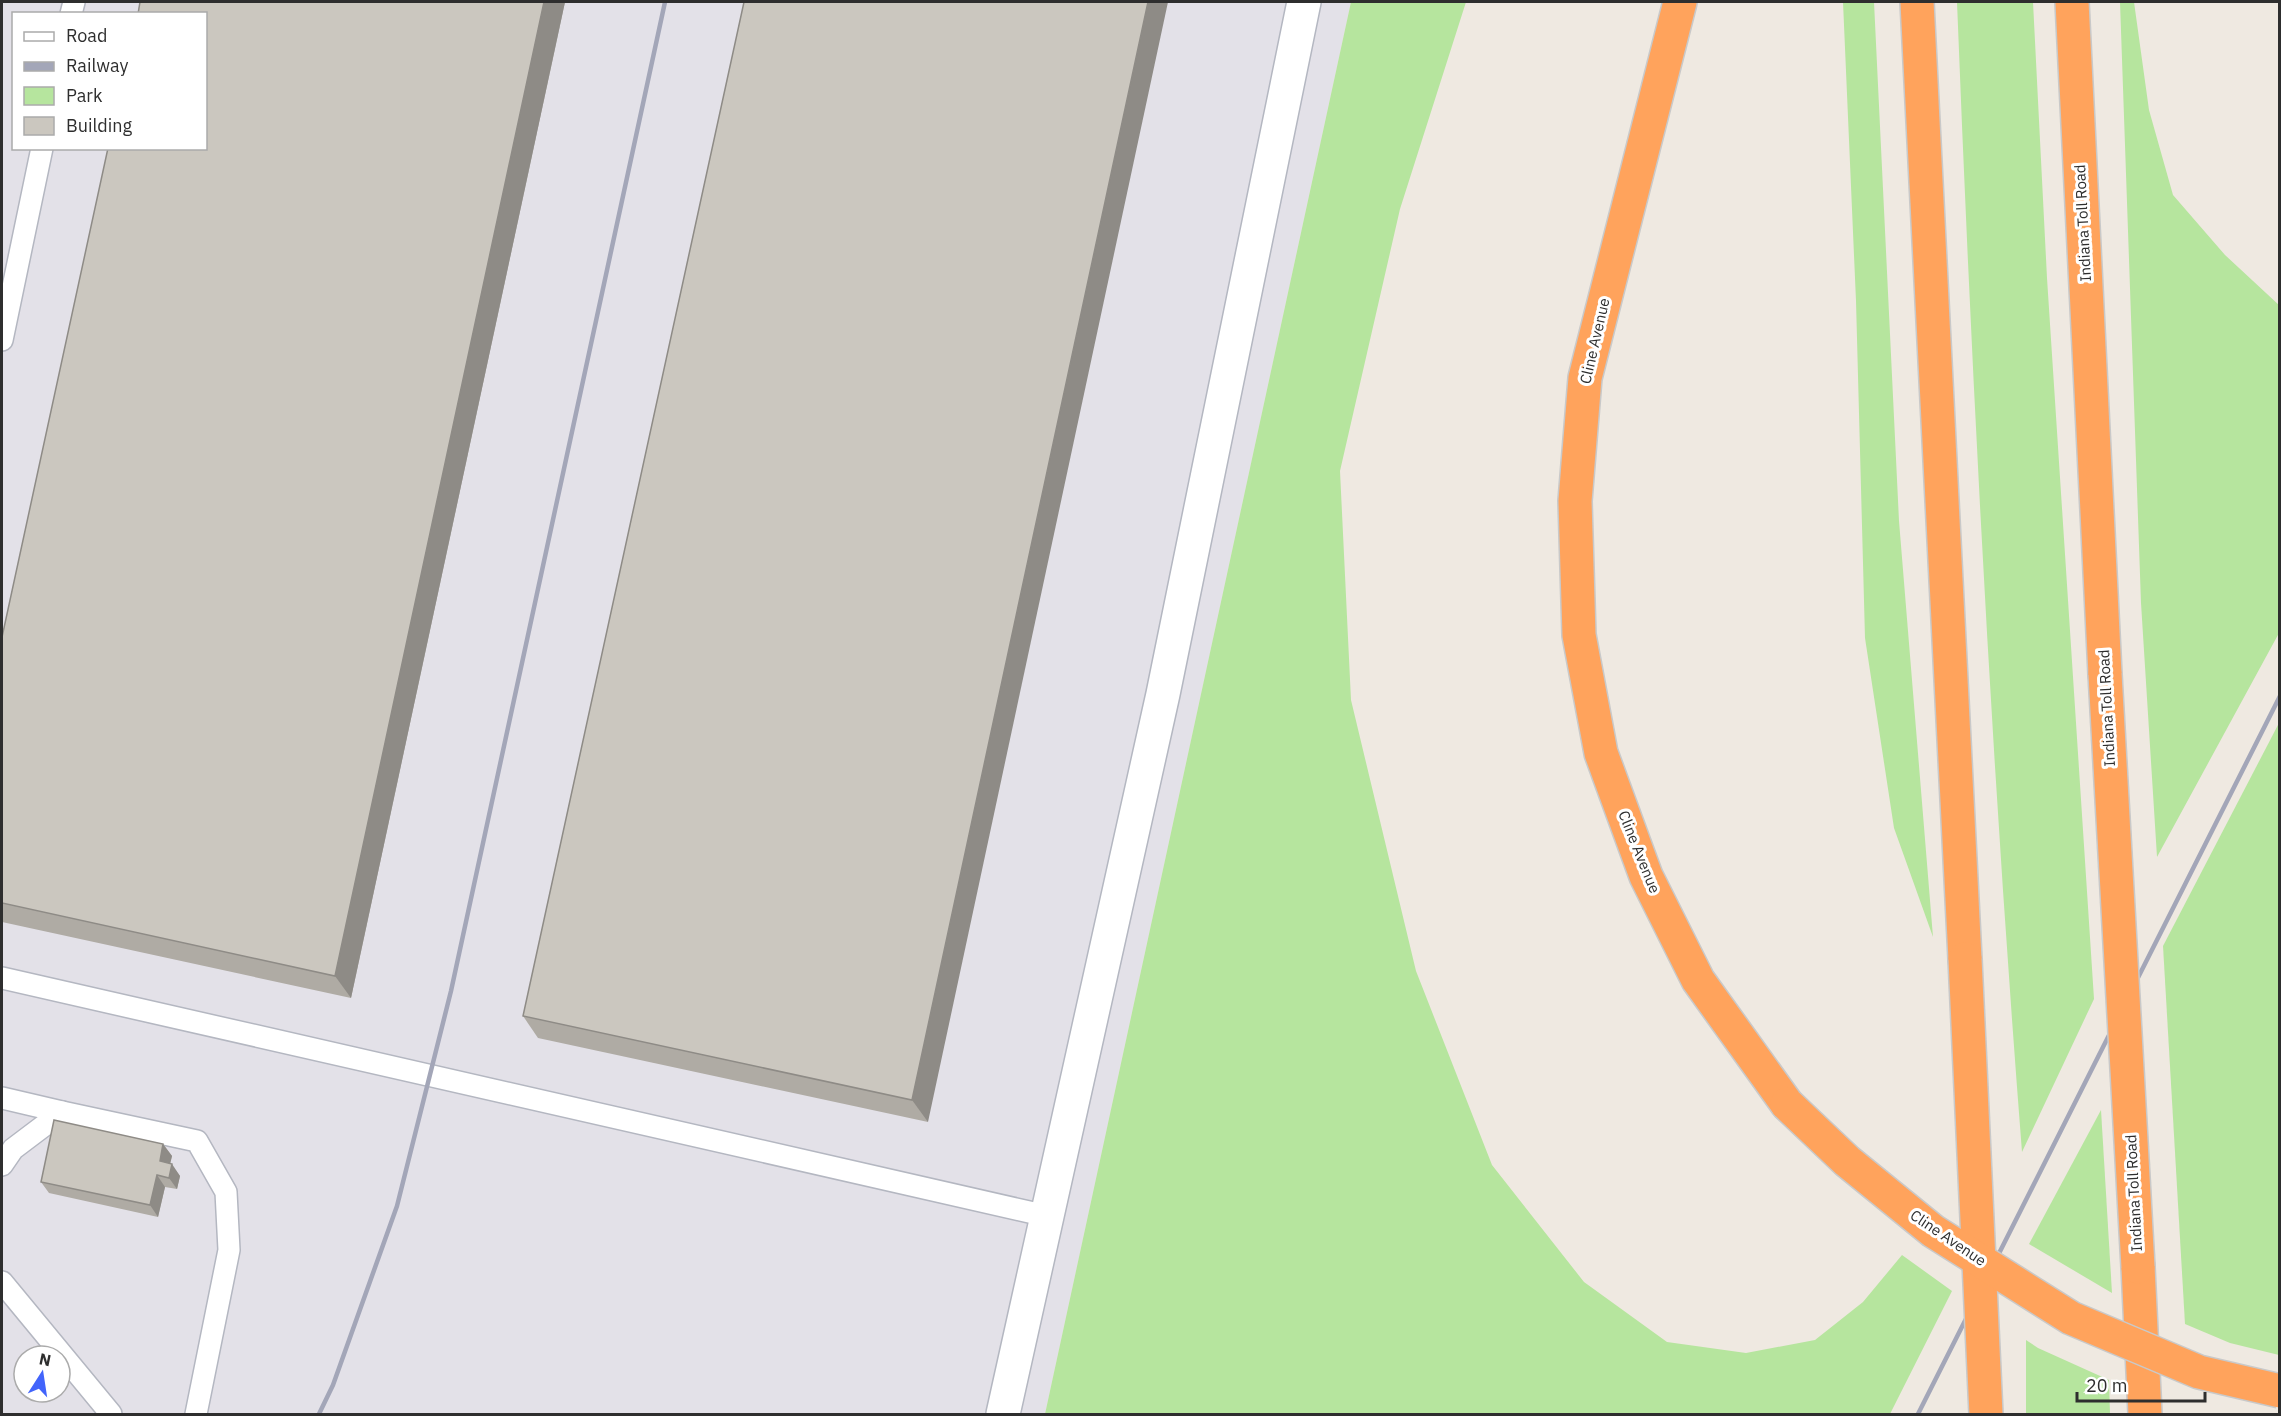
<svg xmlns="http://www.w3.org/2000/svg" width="2281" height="1416" viewBox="0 0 2281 1416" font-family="'IBM Plex Sans',sans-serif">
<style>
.industrial{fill:#e3e1e8;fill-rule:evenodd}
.green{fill:#b6e59e}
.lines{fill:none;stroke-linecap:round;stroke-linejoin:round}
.service-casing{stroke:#b4b7c1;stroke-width:24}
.minor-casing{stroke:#b4b7c1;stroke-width:36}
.motorway-casing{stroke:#c9c9c9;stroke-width:36}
.service{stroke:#fff;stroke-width:21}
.minor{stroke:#fff;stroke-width:33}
.motorway{stroke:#ffa35c;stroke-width:33}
.rail{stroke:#a3a6b8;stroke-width:4.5}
.motorway-bridge-casing{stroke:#c9c9c9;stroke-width:36;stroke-linecap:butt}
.motorway-bridge{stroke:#ffa35c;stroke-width:33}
.wall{fill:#afaba4}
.shaded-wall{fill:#8e8b86}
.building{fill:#cbc7bf;stroke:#8e8b86;stroke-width:1.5}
.labels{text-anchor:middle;stroke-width:6;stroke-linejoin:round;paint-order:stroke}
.street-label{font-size:15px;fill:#2e2e2e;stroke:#fff}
</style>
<rect width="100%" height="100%" fill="#efe9e1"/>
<path class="industrial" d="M2,2h1349l-306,1412h-1043zM14,14h192v134h-192zM24,1356h36v36h-36z"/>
<g class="green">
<path d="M1351,2h115l-66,207 -60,262 11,229 65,271 76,194 92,117 83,60 79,11 69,-13 48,-38 39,-47 50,36 -62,123h-845z"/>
<path d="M1843,2h31l25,519 34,416 -39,-109 -29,-190 -9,-337z"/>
<path d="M1957,2h76l14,276 47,721 -72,153c-30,-383 -50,-766 -65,-1150z"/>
<path d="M2120,2h14l15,108 24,85 52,60 55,51 -1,327 -122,224 -16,-254z"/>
<path d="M2279,723v632l-49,-12 -45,-19 -22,-378z"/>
<path d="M2101,1110l11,183 -83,-49z"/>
<path d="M2026,1340l12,8 71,32 1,34h-84z"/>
</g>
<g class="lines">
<g class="service-casing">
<g id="service">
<path d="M71,14l3,-12"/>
<path d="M2,340l40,-192"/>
<path d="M2,978l1045,238"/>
<path d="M2,1098l60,14"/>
<path d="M2,1165l11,-16 49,-37 135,29 29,51 3,58 -33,164"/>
<path d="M2,1282l109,132"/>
</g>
</g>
<g class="minor-casing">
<path id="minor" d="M1003,1414l160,-720 141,-692"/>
</g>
<g class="motorway-casing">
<g id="motorway">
<path d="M1680,2l-95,376 -10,123 4,134 22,118 45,123 52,104 89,124"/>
<path d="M1917,2l48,957"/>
<path d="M2072,2l33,672"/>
<path d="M2138,1267l7,147"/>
</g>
</g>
<use href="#service" class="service"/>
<use href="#minor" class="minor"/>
<use href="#motorway" class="motorway"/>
<g class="rail">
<path d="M319,1414l14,-29 64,-179 54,-215 214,-989"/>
<path d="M1918,1414l362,-718"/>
</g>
<g class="motorway-bridge-casing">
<g id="motorway-bridge">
<path d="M2105,674l33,593"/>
<path d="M1965,959l21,455"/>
<path d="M1787,1104l60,57 86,70 138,87 128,54 81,19"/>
</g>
</g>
<use href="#motorway-bridge" class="motorway-bridge"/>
</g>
<g class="wall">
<path d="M140,2h425l-214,996 -349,-76v-285z"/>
<path d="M744,2l184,1120 -390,-84 -15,-22z"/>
<path d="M163,1144l9,12 -2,7 10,13 -3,13 -12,-2 -7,30 -109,-24 -8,-11z"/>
</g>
<g class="shaded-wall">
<path d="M544,2h21l-214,996 -16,-22z"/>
<path d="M1148,2h20l-240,1120 -16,-22z"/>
<path d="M163,1144l9,12 -4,17 -8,-12z"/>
<path d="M172,1164l8,12 -3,13 -8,-11z"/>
<path d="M157,1175l8,12 -7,30 -8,-12z"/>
</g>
<g class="building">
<path d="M140,2h404l-209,974 -333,-73v-266l106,-489h98v-134h-68z"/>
<path d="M744,2h404l-236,1098 -389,-84z"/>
<path d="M54,1120l109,24 -3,17 12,3 -3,14 -12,-3 -7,30 -109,-23z"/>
</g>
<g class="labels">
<g class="street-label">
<text transform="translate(2083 223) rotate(-93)" y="5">Indiana Toll Road</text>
<text transform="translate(1595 341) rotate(-77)" y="5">Cline Avenue</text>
<text transform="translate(2107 708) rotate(-93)" y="5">Indiana Toll Road</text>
<text transform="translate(1639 852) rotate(68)" y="5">Cline Avenue</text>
<text transform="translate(2134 1193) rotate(-93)" y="5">Indiana Toll Road</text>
<text transform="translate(1948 1238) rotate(34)" y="5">Cline Avenue</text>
</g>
</g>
<rect width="2281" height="1416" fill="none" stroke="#2e2e2e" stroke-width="6"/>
<rect x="12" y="12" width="195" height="138" fill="#ffffff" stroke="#ababab" stroke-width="1.5"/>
<rect x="24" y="32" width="30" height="9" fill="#ffffff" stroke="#ababab" stroke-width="1.5"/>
<text x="66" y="42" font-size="18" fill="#2e2e2e">Road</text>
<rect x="24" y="62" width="30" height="9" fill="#a3a6b8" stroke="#ababab" stroke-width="1.5"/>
<text x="66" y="72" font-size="18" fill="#2e2e2e">Railway</text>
<rect x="24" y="87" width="30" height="18" fill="#b6e59e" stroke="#ababab" stroke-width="1.5"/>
<text x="66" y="102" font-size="18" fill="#2e2e2e">Park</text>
<rect x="24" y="117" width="30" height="18" fill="#cbc7bf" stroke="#ababab" stroke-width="1.5"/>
<text x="66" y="132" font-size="18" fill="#2e2e2e">Building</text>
<g transform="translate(42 1374) rotate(12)"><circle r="28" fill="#ffffff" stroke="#ababab" stroke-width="1.5"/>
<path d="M0-4.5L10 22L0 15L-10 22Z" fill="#4264fb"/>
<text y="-9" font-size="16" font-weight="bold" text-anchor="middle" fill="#2e2e2e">N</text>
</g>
<path d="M2077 1392v9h128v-9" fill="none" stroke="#2e2e2e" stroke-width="3"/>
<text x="2086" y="1392" font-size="18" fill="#2e2e2e" stroke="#ffffff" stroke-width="4.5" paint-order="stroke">20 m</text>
</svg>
